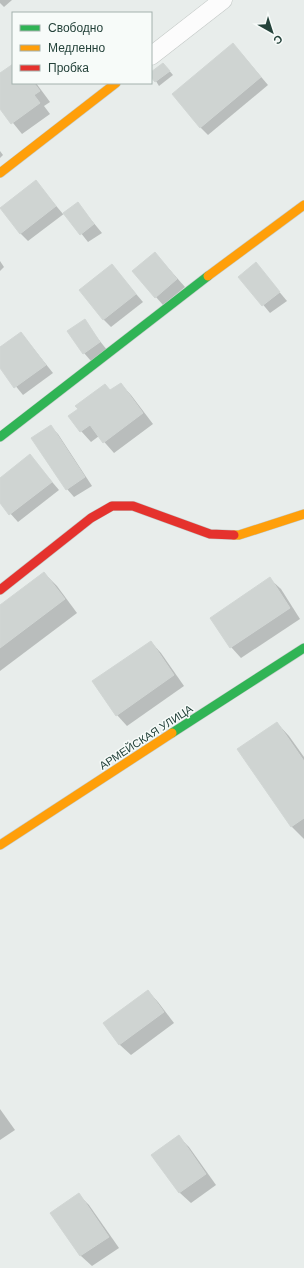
<svg xmlns="http://www.w3.org/2000/svg" width="304" height="1268" viewBox="0 0 304 1268" font-family="'DM Sans',sans-serif">
<style>
.shadow{fill:#0003}
.building{fill:#cfd4d2;stroke:#d1d6d4}
.lines{fill:none;stroke-linecap:round;stroke-linejoin:round}
.street-casing{stroke:#c5cac8;stroke-width:19}
.fast-casing{stroke:#c3cbc8;stroke-width:10}
.slow-casing{stroke:#c3cbc8;stroke-width:10}
.jam-casing{stroke:#c3cbc8;stroke-width:10}
.street{stroke:#fcfcfc;stroke-width:18}
.fast{stroke:#30b455;stroke-width:9}
.slow{stroke:#ff9f0a;stroke-width:9}
.jam{stroke:#e5322d;stroke-width:9}
.labels{text-anchor:middle;stroke-width:3;stroke-linejoin:round;paint-order:stroke}
.street-label{font-size:11px;fill:#24423a;stroke:#f7fbf9}
</style>
<rect width="100%" height="100%" fill="#e8edeb"/>
<g class="shadow">
<path d="M0,0h12l-8,7 -4,-4z"/>
<path d="M240,52l28,33 -60,50 -8,-8z"/>
<path d="M13,65v18h23l14,19 -6,4 6,8 -28,20 -22,-27v-32z"/>
<path d="M167,68l6,7 -14,11 -8,-13z"/>
<path d="M0,151l3,4 -3,3z"/>
<path d="M36,182l27,32 15,-10 24,29 -14,9 -23,-29 -37,28 -8,-8z"/>
<path d="M0,261l4,6 -4,4z"/>
<path d="M162,261l23,26 -22,18 -30,-34z"/>
<path d="M256,264l31,37 -17,12 -30,-36z"/>
<path d="M112,266l31,36 -32,25 -8,-8z"/>
<path d="M84,321l23,29 -16,11 -7,-8z"/>
<path d="M21,333l32,40 -30,22 -23,-28v-19z"/>
<path d="M121,384l10,11 22,29 -39,29 -15,-17 -8,6 -10,-11 30,-40z"/>
<path d="M50,426l8,8 34,52 -18,11 -7,-8z"/>
<path d="M30,456l29,34 -41,32 -18,-20v-23z"/>
<path d="M44,573l13,13 20,27 -77,58v-65z"/>
<path d="M270,579l11,10 19,30 -59,39 -10,-11z"/>
<path d="M151,642l10,11 23,33 -57,40 -10,-11z"/>
<path d="M277,723l12,13 15,21v82l-12,-12 -54,-78z"/>
<path d="M148,991l10,11 16,21 -43,32 -11,-10 -16,-22z"/>
<path d="M0,1109l15,21 -15,10z"/>
<path d="M178,1136l11,11 27,38 -25,18 -11,-10 -27,-38z"/>
<path d="M79,1195l10,10 30,43 -27,18 -11,-10 -29,-43z"/>
</g>
<g class="building">
<path d="M233,43l28,34 -61,51 -28,-34z"/>
<path d="M163,63l7,8 -15,11 -4,-5v-5z"/>
<path d="M13,64v19h21l6,8 -6,4 6,8 -29,21 -11,-15v-36z"/>
<path d="M36,180l20,26 -36,28 -20,-26z"/>
<path d="M78,202l16,22 -14,11 -17,-22z"/>
<path d="M155,252l22,27 -22,19 -23,-27z"/>
<path d="M256,262l24,30 -18,14 -24,-29z"/>
<path d="M112,264l24,30 -33,26 -24,-30z"/>
<path d="M85,319l15,23 -17,12 -16,-23z"/>
<path d="M21,332l25,33 -32,23 -14,-20v-21z"/>
<path d="M121,383l22,30 -40,30 -13,-18 -10,7 -12,-16 10,-7 -3,-3 30,-22 5,6z"/>
<path d="M51,425l34,52 -19,13 -35,-52z"/>
<path d="M30,454l22,28 -43,33 -9,-12v-25z"/>
<path d="M44,572l21,27 -65,49v-43z"/>
<path d="M270,577l20,31 -60,40 -20,-30z"/>
<path d="M151,641l23,34 -58,41 -24,-35z"/>
<path d="M277,722l27,39v57l-13,9 -54,-78z"/>
<path d="M148,990l16,22 -45,33 -16,-22z"/>
<path d="M179,1135l27,39 -27,19 -28,-38z"/>
<path d="M79,1193l30,44 -29,19 -30,-43z"/>
</g>
<g class="lines">
<g class="street-casing">
<path id="street" d="M151,56l72,-56"/>
</g>
<g class="fast-casing">
<g id="fast">
<path d="M0,437l208,-161"/>
<path d="M172,733l132,-85"/>
</g>
</g>
<g class="slow-casing">
<g id="slow">
<path d="M0,173l116,-90"/>
<path d="M208,276l96,-71"/>
<path d="M234,535h5l65,-21"/>
<path d="M0,845l172,-112"/>
</g>
</g>
<g class="jam-casing">
<path id="jam" d="M0,590l91,-72 21,-12h21l77,28 24,1"/>
</g>
<use href="#street" class="street"/>
<use href="#fast" class="fast"/>
<use href="#slow" class="slow"/>
<use href="#jam" class="jam"/>
</g>
<g class="labels">
<g class="street-label">
<text transform="translate(146 737) rotate(-33)" y="4">АРМЕЙСКАЯ УЛИЦА</text>
</g>
</g>
<rect x="12" y="12" width="140" height="72" fill="#f7fbf9" stroke="#a3b1ad"/>
<rect x="20" y="25" width="20" height="6" fill="#30b455" stroke="#a3b1ad"/>
<text x="48" y="32" font-size="12" fill="#24423a">Свободно</text>
<rect x="20" y="45" width="20" height="6" fill="#ff9f0a" stroke="#a3b1ad"/>
<text x="48" y="52" font-size="12" fill="#24423a">Медленно</text>
<rect x="20" y="65" width="20" height="6" fill="#e5322d" stroke="#a3b1ad"/>
<text x="48" y="72" font-size="12" fill="#24423a">Пробка</text>
<g transform="translate(272 32) rotate(141)" stroke="#f7fbf9" stroke-width="3" paint-order="stroke">
<path d="M0-3L7 15L0 10L-7 15Z" fill="#24423a"/>
<text y="-6" font-size="11" font-weight="bold" text-anchor="middle" fill="#24423a">С</text>
</g>
</svg>
